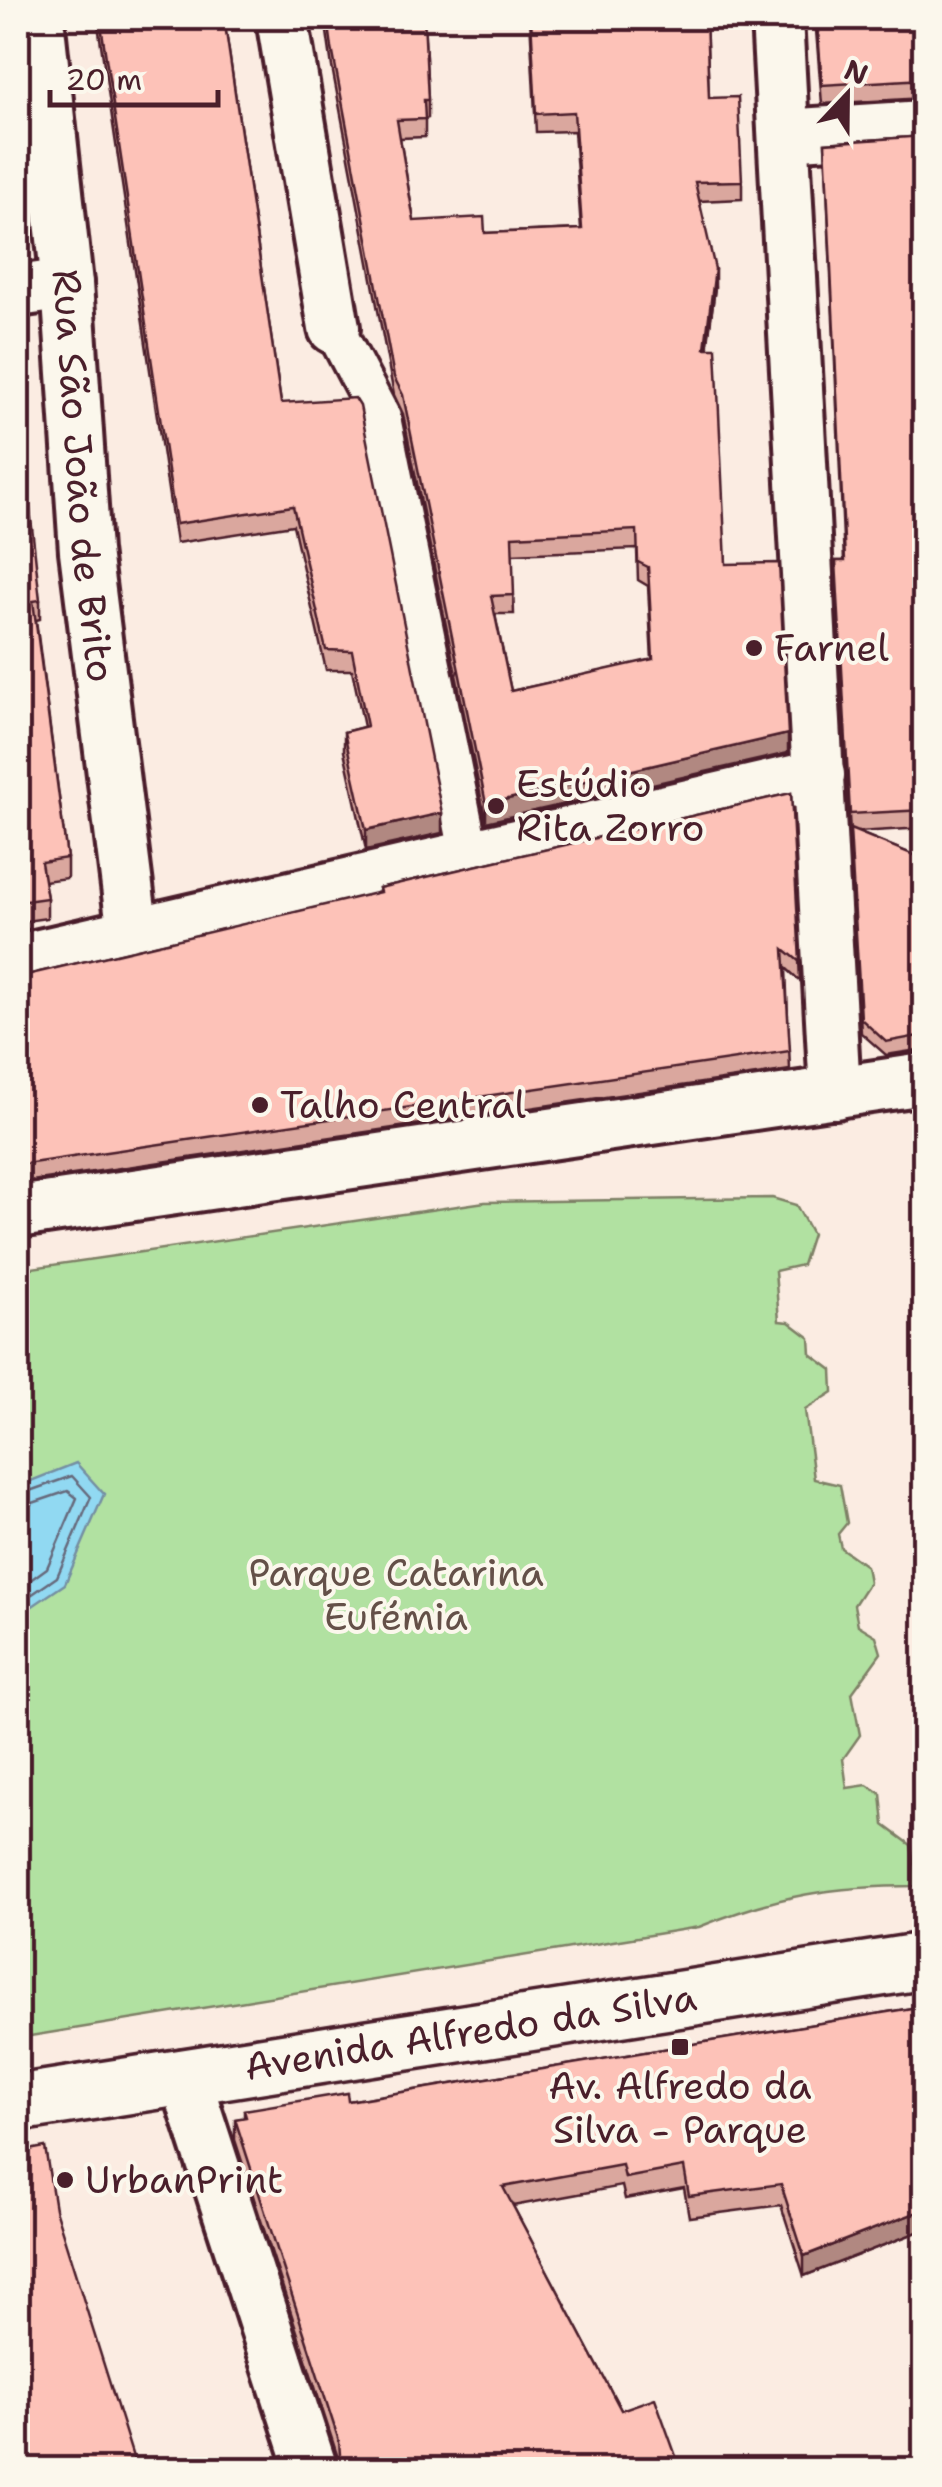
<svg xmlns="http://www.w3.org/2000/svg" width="942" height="2487" viewBox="0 0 942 2487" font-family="'Shantell Sans',sans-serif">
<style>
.green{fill:#b1e1a1;stroke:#7e8066;stroke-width:2.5}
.water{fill:#91d9f2;stroke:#758fa2;stroke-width:2.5}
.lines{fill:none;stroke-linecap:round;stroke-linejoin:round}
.shore{stroke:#66697b;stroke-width:2.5}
.pedestrian-casing{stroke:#4a1f2b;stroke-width:45}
.minor-casing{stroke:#4a1f2b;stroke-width:58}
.tertiary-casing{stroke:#4a1f2b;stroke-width:62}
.pedestrian{stroke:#fbf7ec;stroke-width:38}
.minor{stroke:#fbf7ec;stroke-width:50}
.tertiary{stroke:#fbf7ec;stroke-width:55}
.wall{fill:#daa79e;stroke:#4a1f2b;stroke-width:2.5;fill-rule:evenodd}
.shaded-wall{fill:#b18881;stroke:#4a1f2b;stroke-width:2.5}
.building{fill:#fdc2b8;stroke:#4a1f2b;stroke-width:2.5;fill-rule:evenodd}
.poi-dot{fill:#4a1f2b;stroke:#fbf7ec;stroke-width:4}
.labels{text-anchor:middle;stroke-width:8;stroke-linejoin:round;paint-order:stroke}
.street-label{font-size:38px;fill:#4a1f2b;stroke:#fbf7ec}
.poi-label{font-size:38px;fill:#4a1f2b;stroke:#fbf7ec;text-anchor:start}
.park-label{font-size:38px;fill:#645048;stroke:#fbf7ec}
</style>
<rect width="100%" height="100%" fill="#fbece2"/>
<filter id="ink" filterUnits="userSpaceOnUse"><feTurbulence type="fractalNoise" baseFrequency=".01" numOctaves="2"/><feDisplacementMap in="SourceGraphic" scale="20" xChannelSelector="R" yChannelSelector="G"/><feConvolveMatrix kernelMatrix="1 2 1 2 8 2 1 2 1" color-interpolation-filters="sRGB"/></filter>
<g filter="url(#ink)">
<path class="green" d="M772,1198l24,7 16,29 -10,31 -27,6 4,50 10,1 21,16 1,16 21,16 1,22 -28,18 9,69 26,6 7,38 -9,11 3,14 25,18 3,16 -15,23 4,20 18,11 5,17 -29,40 8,42 -17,24 4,29 20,-3 14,9 3,31 27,20 7,41c-86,0 -140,9 -219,41l-681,111v-768l467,-68z"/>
<path class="water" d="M76,1463l28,31 -39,90 -47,32v-130z"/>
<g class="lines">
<g class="shore">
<path d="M18,1495l54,-19 19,21 -34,80 -39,27"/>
<path d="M18,1508l50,-17 9,7 -30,70 -29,21"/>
</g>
<g class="pedestrian-casing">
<path id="pedestrian" d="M334,328l47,90 89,439"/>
</g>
<g class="minor-casing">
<g id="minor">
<path id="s1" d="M38,18l29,266 18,267 48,383"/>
<path d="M282,18l52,310"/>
<path d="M777,18l58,1075"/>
<path d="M784,135l140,-9"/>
<path d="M18,291l49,-7"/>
<path d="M18,960l801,-185"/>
<path d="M18,1212l906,-133"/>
<path d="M184,2075l128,395"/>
</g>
</g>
<g class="tertiary-casing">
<g id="tertiary">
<path id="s2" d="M18,2103l906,-142"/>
</g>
</g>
<use href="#pedestrian" class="pedestrian"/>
<use href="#minor" class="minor"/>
<use href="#tertiary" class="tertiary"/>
</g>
<g class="wall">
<path d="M97,18h127l57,385 161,430 -76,17 -22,-99v-19l20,-5 -12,-57h-26l-33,-145 -117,18z"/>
<path d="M325,18h99l4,82v18l-3,1v18l-25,1 14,83 71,12 96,-4 -7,-98 -38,1 -6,-114h176l3,80 33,83v18l-43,2 16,86 -8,61 19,216 62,189 -302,69 -83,-408 -9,-19 -62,-328zM637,549l1,31 10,6 4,74 -141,31 -16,-77h19l-2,-60z"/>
<path d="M815,18h109v80l-102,6z"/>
<path d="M18,107l13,103v20l-13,1z"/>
<path d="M924,136v692l-67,4 67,27v190l-38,6 -25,-22 -25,-453v-19h8l-19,-418z"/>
<path d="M18,482l3,28 19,90v19l-4,1 31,238v20l-23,3 3,17v20l-29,4z"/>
<path d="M791,793l9,188 -14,-13 4,102 -772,113v-206l361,-84v-5z"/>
<path d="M924,2006v235l-4,-10 -116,45 -23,-71 -92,12 -5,-29 -59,11 -3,-13 -109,20 108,204 60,60h-349l6,-12 -103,-318v-21l9,-1v-8l104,-9z"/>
</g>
<g class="shaded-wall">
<path d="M715,269v18l-10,80v-19z"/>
<path d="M788,734v19l-302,69v-18z"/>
<path d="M442,813v20l-76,17v-20z"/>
<path d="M920,2211v20l-116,45v-20z"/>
</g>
<g class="building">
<path d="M100,18h124l57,385 74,-5 5,8 82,407 -76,17 -22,-98 23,-6 -15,-75 -26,-1 -33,-144 -117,18z"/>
<path d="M328,18h96l4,82h-4l1,19 -28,1 17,101 70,-4 1,16 97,-4 -8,-117 -38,2 -5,-96h175l3,80 29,-1 4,84 -47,1 20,87 -10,79h11l10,216 53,-1 9,171 -302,70 -83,-409 -9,-18 -62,-329zM637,530l1,32 10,5 5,92 -142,32 -20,-95 23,-1 -2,-59z"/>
<path d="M817,18h107v61l-102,6z"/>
<path d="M18,107l13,103 -13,2z"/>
<path d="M924,136v674l-74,4 -14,-253h9l-20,-418z"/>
<path d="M18,482l3,28 9,-1 10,91 -7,1 34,257 -26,4 6,36 -29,4z"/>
<path d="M791,793l9,169 -16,-13 6,102 -772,114v-188l362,-85 -1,-4z"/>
<path d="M850,829l74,30v176l-38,7 -25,-23z"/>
<path d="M924,2006v215l-4,-10 -116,45 -23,-72 -92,12 -5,-29 -59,11 -3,-13 -119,22 118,223 34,-12 26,72h-55l-3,-6 -12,6h-279l8,-15 -1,-14 -104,-322 11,-2 -2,-7 103,-17 1,8z"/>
<path d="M45,2147l10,62 82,261h-119v-318z"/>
<path d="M283,2455l9,15h-52z"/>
</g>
</g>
<g class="poi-dot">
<circle cx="754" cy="648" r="10"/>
<circle cx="496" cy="806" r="10"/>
<circle cx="260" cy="1105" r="10"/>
<rect x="670" y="2037" width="20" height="20" rx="5"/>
<circle cx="65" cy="2180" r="10"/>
</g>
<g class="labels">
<g class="street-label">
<text dy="13" stroke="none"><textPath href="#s1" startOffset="460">Rua São João de Brito</textPath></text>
<text dy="13" stroke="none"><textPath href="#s2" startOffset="458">Avenida Alfredo da Silva</textPath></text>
</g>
<g class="poi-label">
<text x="774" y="661">Farnel</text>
<text x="516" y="797">Estúdio<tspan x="516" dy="44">Rita Zorro</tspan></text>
<text x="280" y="1118">Talho Central</text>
<text x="680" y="2099" text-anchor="middle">Av. Alfredo da<tspan x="680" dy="44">Silva - Parque</tspan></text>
<text x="85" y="2193">UrbanPrint</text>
</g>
<g class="park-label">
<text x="396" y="1586">Parque Catarina<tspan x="396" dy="44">Eufémia</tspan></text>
</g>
</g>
<rect width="942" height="2487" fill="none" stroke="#fbf7ec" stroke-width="60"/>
<rect x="30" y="30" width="882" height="2427" fill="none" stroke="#4a1f2b" stroke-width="4" filter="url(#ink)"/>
<g transform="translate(847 95) rotate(22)" stroke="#fbf7ec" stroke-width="8" paint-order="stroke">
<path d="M0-8L18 38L0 25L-18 38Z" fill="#4a1f2b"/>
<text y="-15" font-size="28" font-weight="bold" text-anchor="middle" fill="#4a1f2b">N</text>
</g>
<path d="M50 90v15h168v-15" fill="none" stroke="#4a1f2b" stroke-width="5"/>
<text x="65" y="90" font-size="30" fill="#4a1f2b" stroke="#fbf7ec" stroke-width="8" paint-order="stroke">20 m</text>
</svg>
